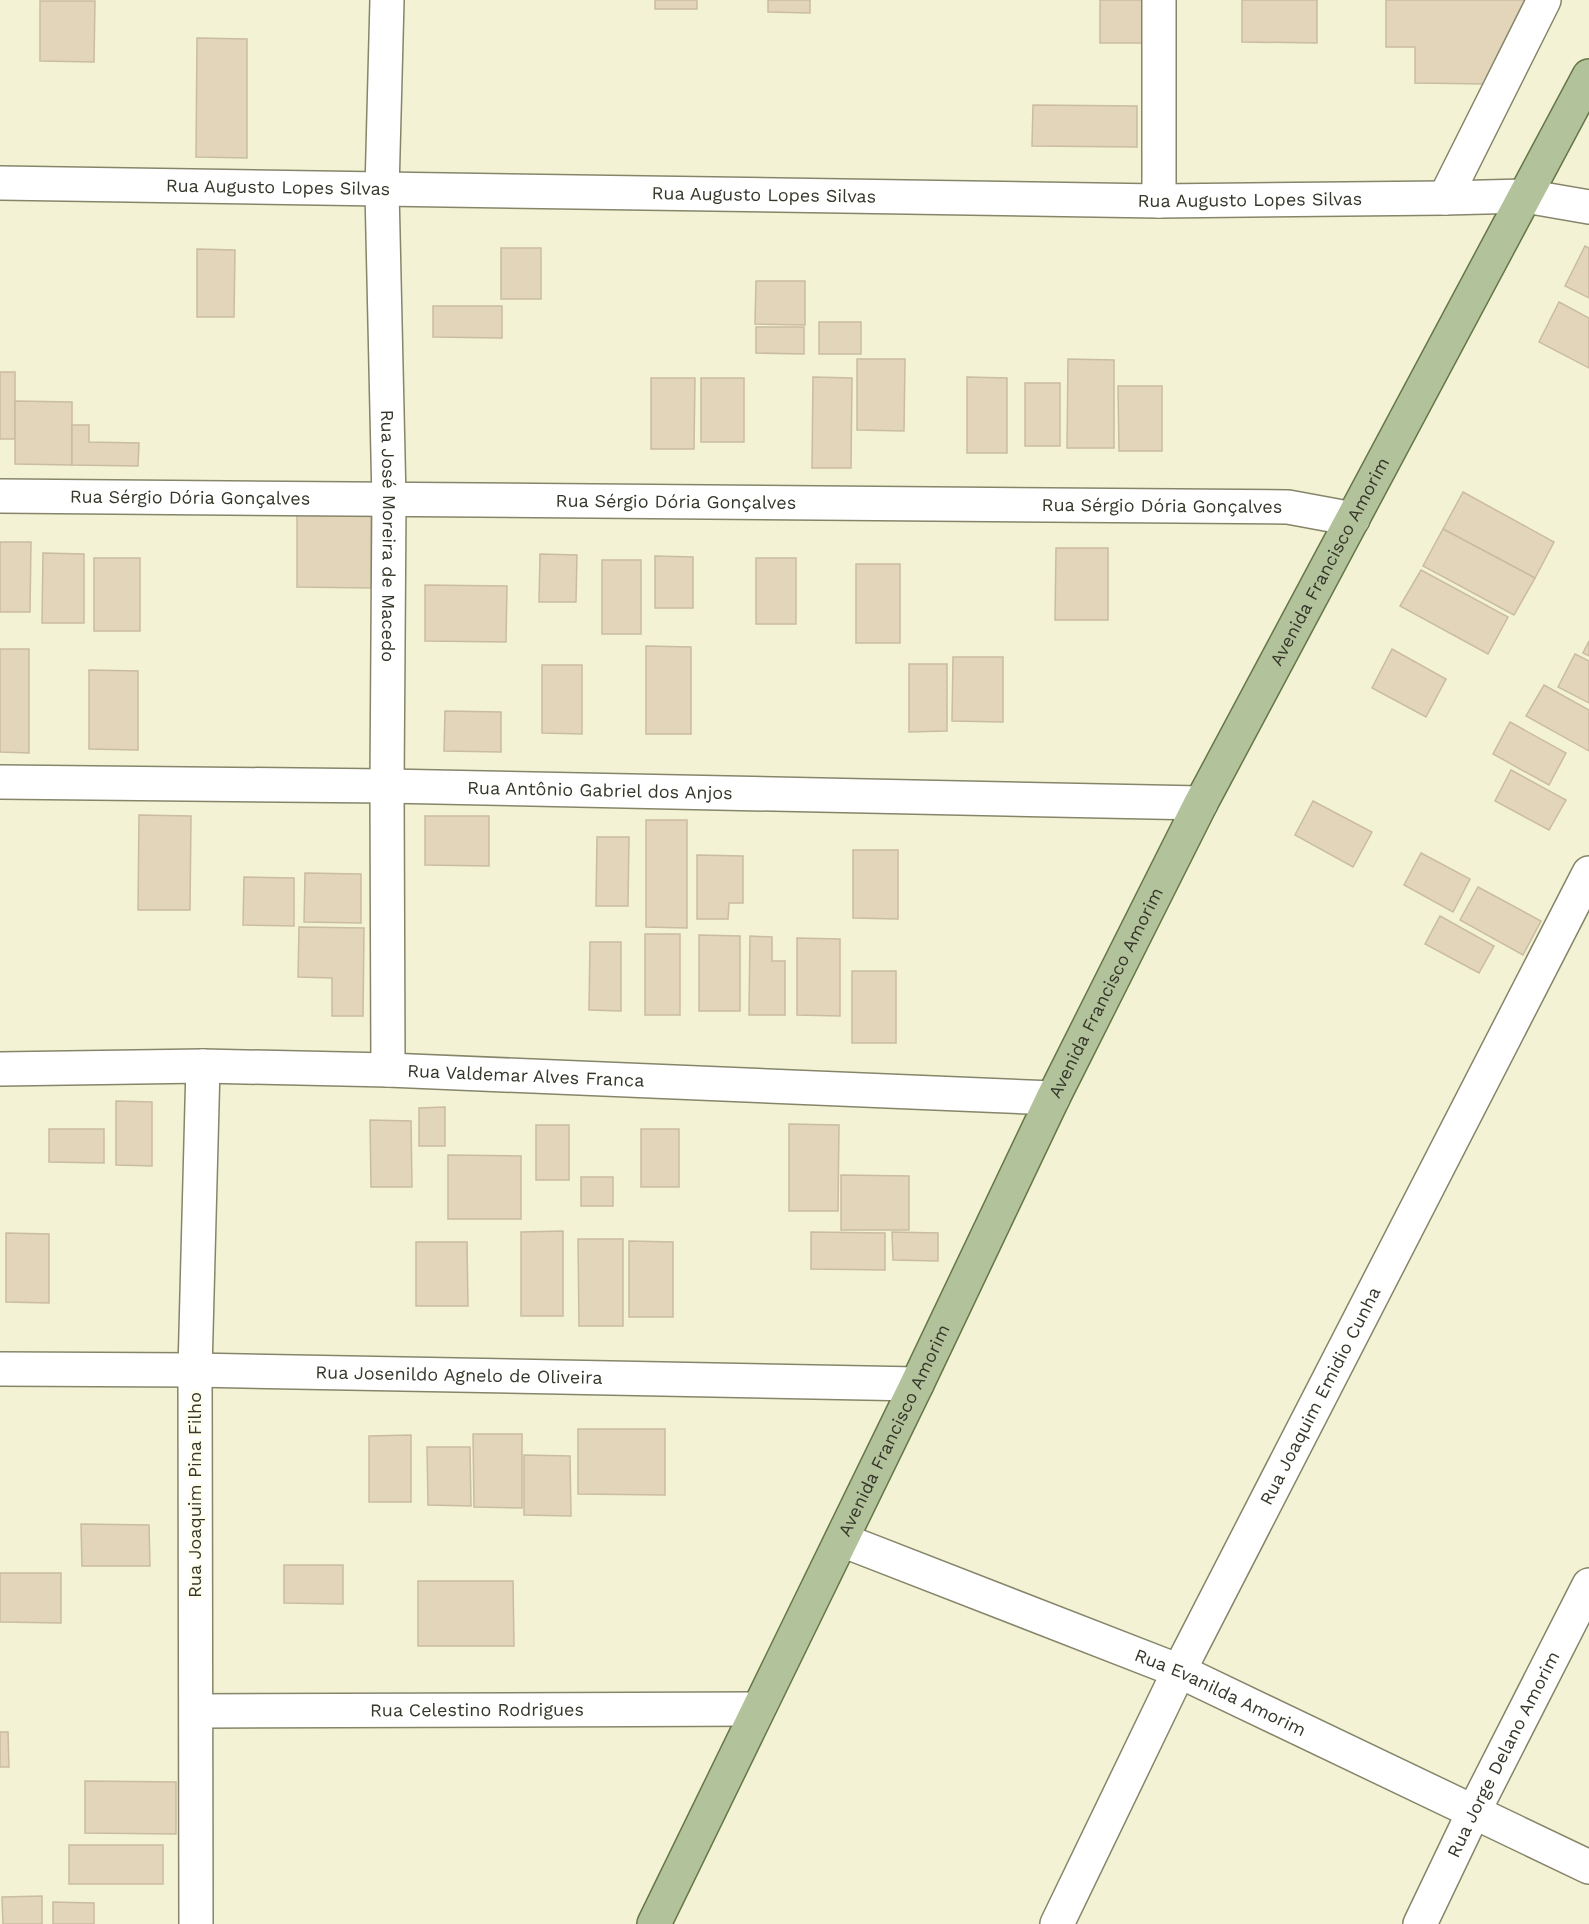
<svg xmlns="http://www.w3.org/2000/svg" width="1589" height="1924" viewBox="0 0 1589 1924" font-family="'Work Sans',sans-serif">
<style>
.building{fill:#e3d5ba;stroke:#cabca1;stroke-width:1.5}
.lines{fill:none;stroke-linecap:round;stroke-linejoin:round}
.minor-casing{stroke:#86856a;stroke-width:36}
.major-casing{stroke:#657747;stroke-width:36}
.minor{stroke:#fff;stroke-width:33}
.major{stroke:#b2c29a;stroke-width:33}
.labels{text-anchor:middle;stroke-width:5;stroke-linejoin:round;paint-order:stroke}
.street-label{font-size:18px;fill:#36362a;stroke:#fffeec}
</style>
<rect width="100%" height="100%" fill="#f3f2d4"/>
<g class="building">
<rect x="655" y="0" width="42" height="9"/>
<path d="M768,0h42v13l-42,-1z"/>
<rect x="1100" y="0" width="44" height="43"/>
<path d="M1242,0h75v43l-75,-1z"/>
<path d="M1386,0h140l-40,84 -71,-1v-36h-29z"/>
<path d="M40,1h55l-1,61 -54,-1z"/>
<path d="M197,38l50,1v119l-51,-1z"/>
<path d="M1033,105l104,1v41l-105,-1z"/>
<path d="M1585,246l4,2v50l-24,-12z"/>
<rect x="501" y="248" width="40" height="51"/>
<path d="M197,249l38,1 -1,67h-37z"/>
<path d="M756,281h49v44l-50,-1z"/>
<path d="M1559,302l30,16v50l-50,-26z"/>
<path d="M433,306h69v32l-69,-1z"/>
<rect x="819" y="322" width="42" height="32"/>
<path d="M756,327h48v27l-48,-1z"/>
<path d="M857,359h48l-1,72 -47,-1z"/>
<path d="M1068,359l46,1v88h-47z"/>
<rect x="0" y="372" width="15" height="67"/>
<path d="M813,377l39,1 -1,90h-39z"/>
<path d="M967,377l40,1v75h-40z"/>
<path d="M651,378h44l-1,71h-43z"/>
<rect x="701" y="378" width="43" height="64"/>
<rect x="1025" y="383" width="35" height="63"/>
<path d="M1118,386h44v65h-43z"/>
<path d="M15,401l57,1v63l-57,-1z"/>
<path d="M72,425h17v17l50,1 -1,23 -66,-1z"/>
<path d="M1463,492l91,50 -19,36 -92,-49z"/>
<path d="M297,515h74v73l-74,-1z"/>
<path d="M1443,529l92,49 -21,37 -91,-49z"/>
<path d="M0,542h31l-1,70h-30z"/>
<path d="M1056,548h52v72h-53z"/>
<path d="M43,553l41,1v69h-42z"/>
<path d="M540,554l37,1 -1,47h-37z"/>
<path d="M655,556l38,1v51h-38z"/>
<rect x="94" y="558" width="46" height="73"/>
<rect x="756" y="558" width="40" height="66"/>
<rect x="602" y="560" width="39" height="74"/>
<rect x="856" y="564" width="44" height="79"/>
<path d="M1421,570l87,47 -20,37 -88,-48z"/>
<path d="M425,585l82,1 -1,56 -81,-1z"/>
<path d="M1589,641v15l-6,-3z"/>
<path d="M646,646l45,1v87h-45z"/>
<path d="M0,649h29v104l-29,-1z"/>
<path d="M1392,649l54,30 -20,38 -54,-29z"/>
<path d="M1575,654l14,7v42l-31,-16z"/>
<path d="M953,657h50v65l-51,-1z"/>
<path d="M909,664h38v67l-38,1z"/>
<path d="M542,665h40v69l-40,-1z"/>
<path d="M89,670l49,1v79l-49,-1z"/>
<path d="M1544,685l45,25v41l-63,-35z"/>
<path d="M445,711l56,1v40l-57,-1z"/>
<path d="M1510,722l56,31 -17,32 -56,-31z"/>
<path d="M1511,770l55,30 -17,30 -54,-29z"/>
<path d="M1313,801l59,31 -19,35 -58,-32z"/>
<path d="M139,815l52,1 -1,94h-52z"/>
<path d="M425,816h64v50l-64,-1z"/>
<path d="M646,820h41v108l-41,-1z"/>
<path d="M597,837h32l-1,69h-32z"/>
<path d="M853,850h45v69l-45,-1z"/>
<path d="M1421,853l49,26 -17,33 -49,-27z"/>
<path d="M697,855l46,1v47h-14l-1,16h-31z"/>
<path d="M305,873l56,1v49l-57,-1z"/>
<path d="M244,877l50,1v48l-51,-1z"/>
<path d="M1478,887l63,34 -18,34 -63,-35z"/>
<path d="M1440,916l54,30 -15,27 -54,-29z"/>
<path d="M299,927l65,1 -1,88h-31v-38l-34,-1z"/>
<rect x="645" y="934" width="35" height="81"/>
<path d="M699,935l41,1v75h-41z"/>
<path d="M750,936l22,1v24h13v54h-36z"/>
<path d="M797,938l43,1v77l-43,-1z"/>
<path d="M590,942h31v69l-32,-1z"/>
<rect x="852" y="971" width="44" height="72"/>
<path d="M116,1101l36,1v64l-36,-1z"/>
<path d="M445,1107v39h-26v-38z"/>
<path d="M370,1120l41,1 1,66h-41z"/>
<path d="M789,1124l50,1 -1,86h-49z"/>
<rect x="536" y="1125" width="33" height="55"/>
<path d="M49,1129h55v34l-55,-1z"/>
<rect x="641" y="1129" width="38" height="58"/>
<path d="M448,1155l73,1v63h-73z"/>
<path d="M841,1175l68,1v54h-68z"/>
<rect x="581" y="1177" width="32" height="29"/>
<path d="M563,1231v85h-42v-84z"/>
<path d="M811,1232l74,1v37l-74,-1z"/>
<path d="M892,1232l46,1v28l-45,-1z"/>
<path d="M6,1233l43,1v69l-43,-1z"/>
<path d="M578,1239h45v87h-44z"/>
<path d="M629,1241l44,1v75h-44z"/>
<path d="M416,1242h51l1,64h-52z"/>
<path d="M578,1429h87v66l-87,-1z"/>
<path d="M473,1434h49v74l-48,-1z"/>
<path d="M411,1435v67h-42v-66z"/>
<path d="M427,1447h43l1,59 -43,-1z"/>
<path d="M524,1455l46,1 1,60 -47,-1z"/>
<path d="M81,1524l68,1 1,41h-68z"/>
<path d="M284,1565h59v39l-59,-1z"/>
<path d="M0,1573h61v50l-61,-1z"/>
<path d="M418,1581h95l1,65h-96z"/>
<path d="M0,1732h8l1,35h-9z"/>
<path d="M85,1781l91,1v52l-91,-1z"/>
<rect x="69" y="1845" width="94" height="39"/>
<path d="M42,1896v28h-39l-1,-27z"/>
<path d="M53,1902l41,1v21h-41z"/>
</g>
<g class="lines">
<g class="minor-casing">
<g id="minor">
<path id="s1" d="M387,0l-5,190 7,310 -2,286 1,284"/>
<path d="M1159,0v201"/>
<path id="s2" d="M0,183l1159,18 286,-3 80,-2 64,11"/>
<path d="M1445,198l99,-198"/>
<path id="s3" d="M0,496l1288,11 65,12"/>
<path id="s4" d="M0,782l387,4 814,17"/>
<path id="s5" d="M0,1069l203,-3 185,4 665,28"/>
<path id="s6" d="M0,1369l195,1 722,14"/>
<path id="s7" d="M842,1540l337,131 410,196"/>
<path id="s8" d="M197,1711l561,-2"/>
<path d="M196,1924l-1,-554 8,-304"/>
<path id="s9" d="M1057,1924l122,-253 410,-798"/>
<path id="s10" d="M1420,1924l54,-113 115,-226"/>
</g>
</g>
<g class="major-casing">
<g id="major">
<path id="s11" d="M654,1924l263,-540 136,-286 148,-295 388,-727"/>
</g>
</g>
<use href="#minor" class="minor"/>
<use href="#major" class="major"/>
</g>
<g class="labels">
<g class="street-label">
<text dy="6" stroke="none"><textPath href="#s2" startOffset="278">Rua Augusto Lopes Silvas</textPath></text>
<text dy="6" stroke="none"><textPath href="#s2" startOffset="764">Rua Augusto Lopes Silvas</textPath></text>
<text dy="6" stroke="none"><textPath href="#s2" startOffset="1250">Rua Augusto Lopes Silvas</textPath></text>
<text dy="6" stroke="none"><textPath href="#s3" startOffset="190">Rua Sérgio Dória Gonçalves</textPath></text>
<text dy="6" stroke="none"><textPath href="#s3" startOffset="676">Rua Sérgio Dória Gonçalves</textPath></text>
<text dy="6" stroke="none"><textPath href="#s3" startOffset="1162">Rua Sérgio Dória Gonçalves</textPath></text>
<text dy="6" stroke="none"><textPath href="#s1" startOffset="536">Rua José Moreira de Macedo</textPath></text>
<text dy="6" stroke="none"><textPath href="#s11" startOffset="1521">Avenida Francisco Amorim</textPath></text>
<text dy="6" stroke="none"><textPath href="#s4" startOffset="600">Rua Antônio Gabriel dos Anjos</textPath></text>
<text dy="6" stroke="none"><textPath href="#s11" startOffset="1035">Avenida Francisco Amorim</textPath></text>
<text dy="6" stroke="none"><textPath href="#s5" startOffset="526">Rua Valdemar Alves Franca</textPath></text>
<text dy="6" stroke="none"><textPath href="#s6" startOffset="459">Rua Josenildo Agnelo de Oliveira</textPath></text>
<text dy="6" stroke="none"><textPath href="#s9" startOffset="590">Rua Joaquim Emidio Cunha</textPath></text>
<text dy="6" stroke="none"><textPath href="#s11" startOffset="549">Avenida Francisco Amorim</textPath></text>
<text transform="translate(195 1495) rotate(-90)" y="6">Rua Joaquim Pina Filho</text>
<text dy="6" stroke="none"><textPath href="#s7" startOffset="408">Rua Evanilda Amorim</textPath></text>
<text dy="6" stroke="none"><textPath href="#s8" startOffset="280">Rua Celestino Rodrigues</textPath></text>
<text dy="6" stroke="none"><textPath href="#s10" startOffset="189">Rua Jorge Delano Amorim</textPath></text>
</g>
</g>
</svg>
